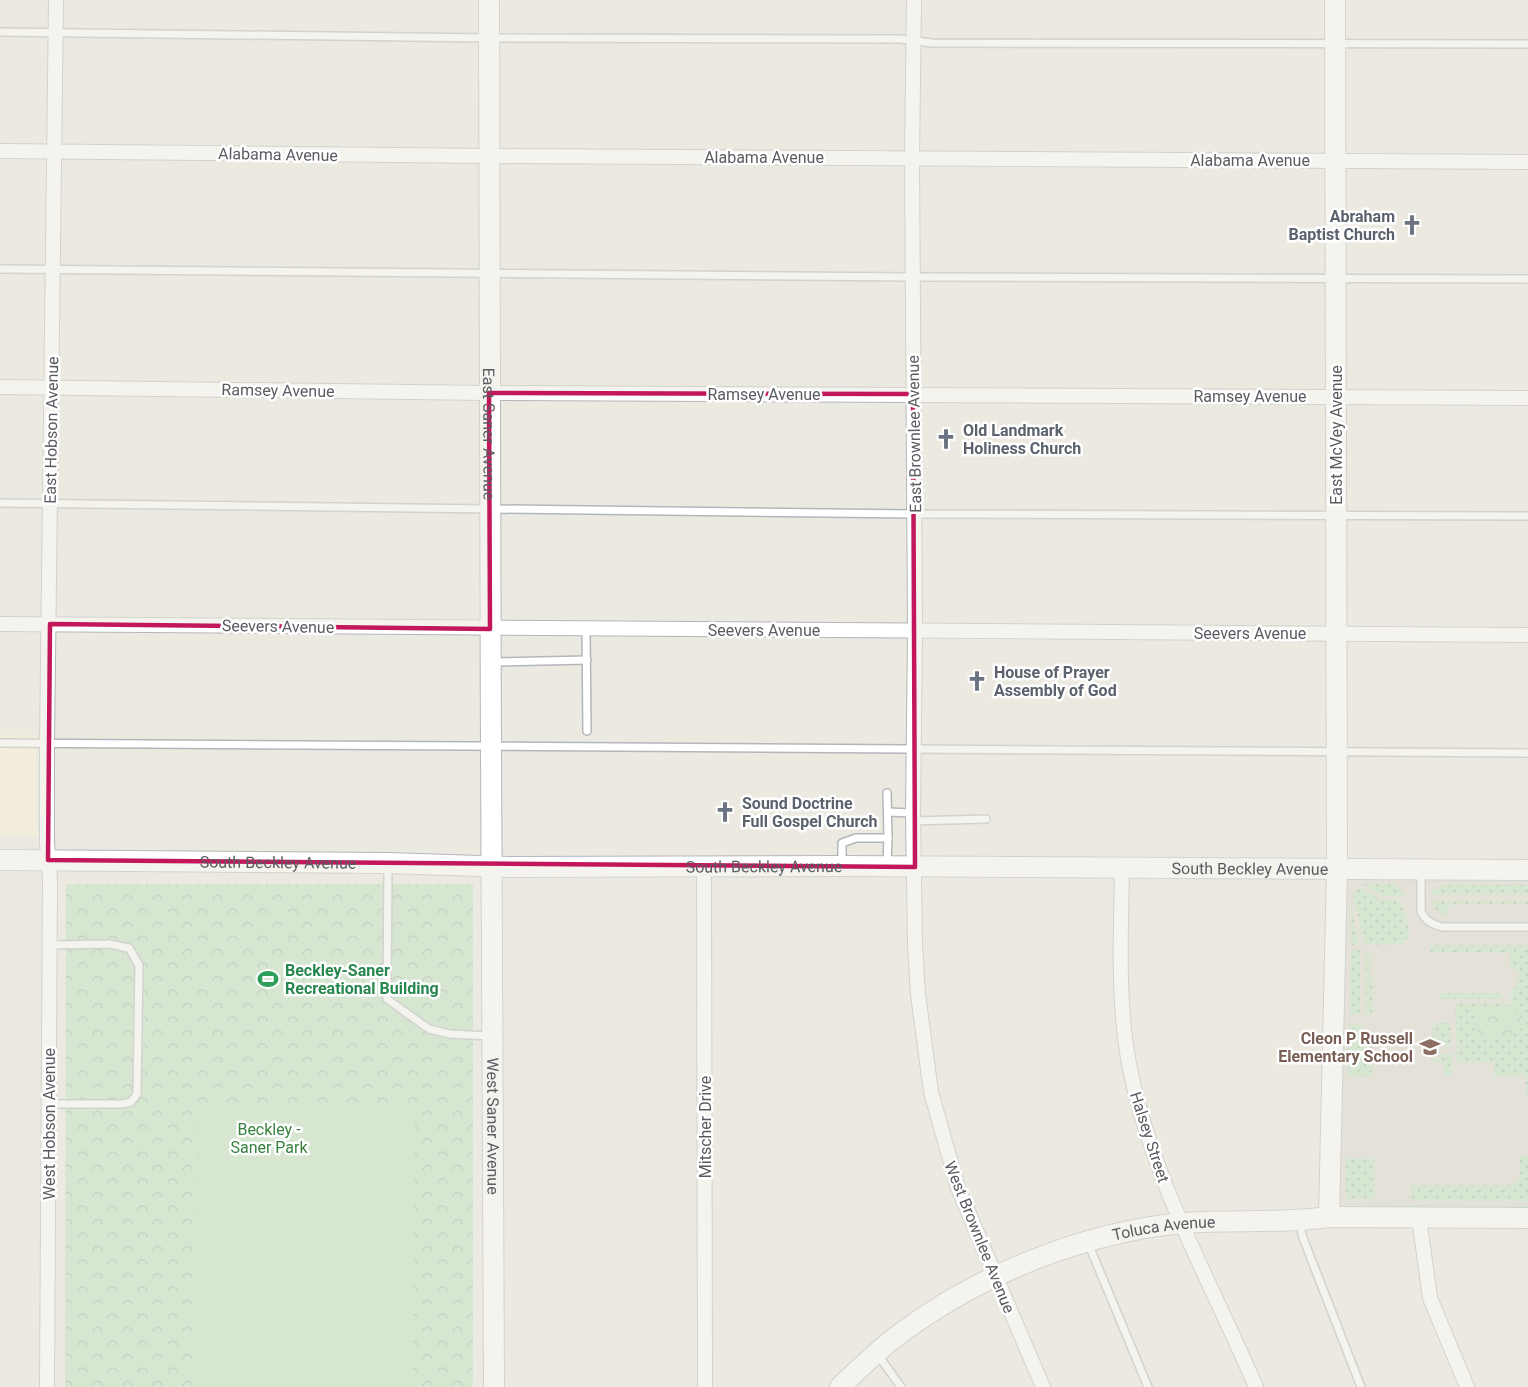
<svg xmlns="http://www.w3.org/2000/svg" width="1528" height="1387" viewBox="0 0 1528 1387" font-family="Roboto,sans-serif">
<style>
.commercial{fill:#fcf4d5}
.education{fill:#dbd8ce}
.grass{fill:url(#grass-dots)}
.park{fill:url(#park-crowns)}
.garden{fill:#bde2bf}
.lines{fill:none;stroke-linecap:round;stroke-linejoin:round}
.lane-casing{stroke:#b3b6bb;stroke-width:10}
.street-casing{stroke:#b3b6bb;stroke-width:16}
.secondary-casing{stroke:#b4b7bd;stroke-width:22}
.lane{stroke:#fff;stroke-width:7}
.street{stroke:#fff;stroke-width:14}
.secondary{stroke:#fff;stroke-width:20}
.marked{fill:none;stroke:#c2185b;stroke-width:4.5;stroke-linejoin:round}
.labels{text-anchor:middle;stroke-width:5;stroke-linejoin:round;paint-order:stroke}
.street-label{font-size:16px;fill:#595c61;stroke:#fff}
.worship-label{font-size:16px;font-weight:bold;fill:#5b616d;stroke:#fff;text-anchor:start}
.leisure-label{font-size:16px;font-weight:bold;fill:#27864d;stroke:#fff;text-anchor:start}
.education-label{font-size:16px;font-weight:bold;fill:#785e54;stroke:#fff;text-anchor:end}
.park-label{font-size:16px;fill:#38813e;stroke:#fff}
</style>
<defs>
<pattern id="grass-dots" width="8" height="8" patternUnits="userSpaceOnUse" patternTransform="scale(1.5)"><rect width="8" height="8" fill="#bde2bf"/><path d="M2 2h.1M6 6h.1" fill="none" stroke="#9dba9f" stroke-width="1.8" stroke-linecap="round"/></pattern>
<pattern id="park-crowns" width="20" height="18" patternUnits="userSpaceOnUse" patternTransform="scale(1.5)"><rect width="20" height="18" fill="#bde2bf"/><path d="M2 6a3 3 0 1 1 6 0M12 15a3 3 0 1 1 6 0" fill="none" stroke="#9dba9f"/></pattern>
</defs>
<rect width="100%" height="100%" fill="#ebe9e0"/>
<path class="commercial" d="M0,735h36l1,100h-37z"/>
<path class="education" d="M1337,870l191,1v347l-199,-1z"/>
<g class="grass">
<path d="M1363,884h33l9,12h-23z"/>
<path d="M1442,885h86v10h-97l2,-6z"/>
<path d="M1361,888l20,12h20c3,14 9,24 8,38l-5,3v3l-39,1 -12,-50 2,-5z"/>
<path d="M1431,901h97v3l-80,1 -1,11c-8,-4 -14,-6 -16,-15z"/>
<path d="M1351,906l8,39h-8z"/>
<path d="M1430,945h98v156l-3,-26 -31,1v-14l-37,1 -2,-59 47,-1 1,2h8v-18h5l3,-17 -9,-1v-16l-80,-1z"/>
<path d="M1351,950h9v64h-10z"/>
<path d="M1365,954l6,1 -1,23 3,1v34l-8,1z"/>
<rect x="1440" y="993" width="62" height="6"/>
<path d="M1433,1023h17l1,22h-19z"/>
<path d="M1349,1025h13l3,7h8l-2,45 -23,-1z"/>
<path d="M1438,1054h14v21h-8v-12h-12v-4h6z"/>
<path d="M1520,1156h8v45l-117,-1v-15h102v-3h6z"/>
<path d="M1346,1158l29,1v40h-29z"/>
<path d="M1346,1204l182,1v2l-178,-2z"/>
</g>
<g class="park">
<path d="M66,884h407v503h-408z"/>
<path d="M1477,1008l36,1 10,9 -1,10c-10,8 -33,12 -45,8z"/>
</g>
<path class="garden" d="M199,1105l205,1 11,11 -2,270h-216z"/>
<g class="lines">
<g class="lane-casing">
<g id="lane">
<path d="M0,32l488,6 412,1 32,4 596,1"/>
<path d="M0,269l913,8 615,2"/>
<path d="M0,503l914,11 614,2"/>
<path d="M586,629l1,102"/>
<path d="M493,662l94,-2"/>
<path d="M0,743l1528,10"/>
<path d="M887,793l1,45"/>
<path d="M888,812l25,1"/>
<path d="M914,821l72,-2"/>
<path d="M388,864l-1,135 42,30 21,5 41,2"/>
<path d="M842,864v-21l14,-5h32l-1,26"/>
<path d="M1421,871v40c4,10 11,13 21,16h86"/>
<path d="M49,1104h72l10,-2 6,-8 2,-129 -10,-17 -20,-4 -59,1"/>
<path d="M1299,1222l4,16 58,149"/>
<path d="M1088,1243l60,144"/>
<path d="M878,1355l23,32"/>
</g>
</g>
<g class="street-casing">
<g id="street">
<path d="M914,0l-2,158 3,473 -2,182 2,132 3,49 13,98 27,96 85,199"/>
<path d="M0,151l488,5 1040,6"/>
<path d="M0,387l489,6 1039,5"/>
<path d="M0,624l1528,11"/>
<path d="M704,867l1,520"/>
<path d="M1122,868c-1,66 -5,136 8,201 23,113 81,213 126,318"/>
<path d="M1419,1218l11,80 37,89"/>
<path d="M47,1387l3,-508 -3,-37v-99l9,-743"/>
</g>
</g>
<g class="secondary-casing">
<g id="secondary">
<path id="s1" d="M489,0c-2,462 5,925 5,1387"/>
<path id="s2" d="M0,860l388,3 123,4 331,-1 686,4"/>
<path d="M1329,1217l8,-347 -2,-870"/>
<path id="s3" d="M840,1387c20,-19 39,-38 61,-54 79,-59 184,-101 282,-110 49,-4 97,1 146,-6l199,1"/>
</g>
</g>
<use href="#lane" class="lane"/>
<use href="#street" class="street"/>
<use href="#secondary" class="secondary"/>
</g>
<path d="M0 0H1528V1387H0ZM489,393l424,1 2,473 -867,-7 2,-236 440,5z" fill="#ebe9e0" fill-opacity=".55" fill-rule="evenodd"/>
<path class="marked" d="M489,393l424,1 2,473 -867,-7 2,-236 440,5z"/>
<defs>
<g id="church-bare" transform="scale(1.62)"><path d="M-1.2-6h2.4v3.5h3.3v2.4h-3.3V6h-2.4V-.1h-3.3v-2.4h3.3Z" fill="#6b7280" stroke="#fff" stroke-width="2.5" paint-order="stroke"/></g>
<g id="stadium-bare" transform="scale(1.62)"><path d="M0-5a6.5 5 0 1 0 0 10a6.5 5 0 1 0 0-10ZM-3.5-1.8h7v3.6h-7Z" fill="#2e9e5b" stroke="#fff" stroke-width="2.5" paint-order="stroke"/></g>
<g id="school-bare" transform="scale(1.62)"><path d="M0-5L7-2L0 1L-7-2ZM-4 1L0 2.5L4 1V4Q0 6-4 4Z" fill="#8d6e63" stroke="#fff" stroke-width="2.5" paint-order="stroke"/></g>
</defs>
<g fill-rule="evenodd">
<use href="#church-bare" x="1412" y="225"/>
<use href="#church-bare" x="946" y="439"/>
<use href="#church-bare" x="977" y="681"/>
<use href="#church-bare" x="725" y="812"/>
<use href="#stadium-bare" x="268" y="979"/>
<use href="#school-bare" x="1430" y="1047"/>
</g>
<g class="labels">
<g class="street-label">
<text transform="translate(278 154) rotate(1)" y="6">Alabama Avenue</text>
<text x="764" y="163">Alabama Avenue</text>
<text x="1250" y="166">Alabama Avenue</text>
<text transform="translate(278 390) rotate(1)" y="6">Ramsey Avenue</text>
<text x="764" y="400">Ramsey Avenue</text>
<text x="1250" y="402">Ramsey Avenue</text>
<text transform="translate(51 430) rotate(-89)" y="6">East Hobson Avenue</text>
<text dy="6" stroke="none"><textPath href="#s1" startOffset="434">East Saner Avenue</textPath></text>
<text transform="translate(914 434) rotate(-91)" y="6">East Brownlee Avenue</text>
<text transform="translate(1336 435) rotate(-90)" y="6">East McVey Avenue</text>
<text transform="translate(278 626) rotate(1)" y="6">Seevers Avenue</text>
<text x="764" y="636">Seevers Avenue</text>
<text x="1250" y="639">Seevers Avenue</text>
<text dy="6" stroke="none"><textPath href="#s2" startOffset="278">South Beckley Avenue</textPath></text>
<text dy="6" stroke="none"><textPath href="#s2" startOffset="764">South Beckley Avenue</textPath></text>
<text dy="6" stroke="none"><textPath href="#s2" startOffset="1250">South Beckley Avenue</textPath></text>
<text transform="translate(49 1124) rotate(-90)" y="6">West Hobson Avenue</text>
<text dy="6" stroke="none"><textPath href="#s1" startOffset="1126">West Saner Avenue</textPath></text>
<text transform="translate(705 1127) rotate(-90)" y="6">Mitscher Drive</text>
<text transform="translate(1150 1137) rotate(72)" y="6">Halsey Street</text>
<text dy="6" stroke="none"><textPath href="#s3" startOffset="368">Toluca Avenue</textPath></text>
<text transform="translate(980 1237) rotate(68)" y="6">West Brownlee Avenue</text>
</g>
<g class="worship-label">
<text x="1395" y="222" text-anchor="end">Abraham<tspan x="1395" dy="18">Baptist Church</tspan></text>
<text x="963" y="436">Old Landmark<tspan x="963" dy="18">Holiness Church</tspan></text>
<text x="994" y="678">House of Prayer<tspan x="994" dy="18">Assembly of God</tspan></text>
<text x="742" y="809">Sound Doctrine<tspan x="742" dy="18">Full Gospel Church</tspan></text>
</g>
<g class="leisure-label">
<text x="285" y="976">Beckley-Saner<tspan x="285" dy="18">Recreational Building</tspan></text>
</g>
<g class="education-label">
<text x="1413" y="1044">Cleon P Russell<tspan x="1413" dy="18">Elementary School</tspan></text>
</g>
<g class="park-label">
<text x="269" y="1135">Beckley -<tspan x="269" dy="18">Saner Park</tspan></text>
</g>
</g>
</svg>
